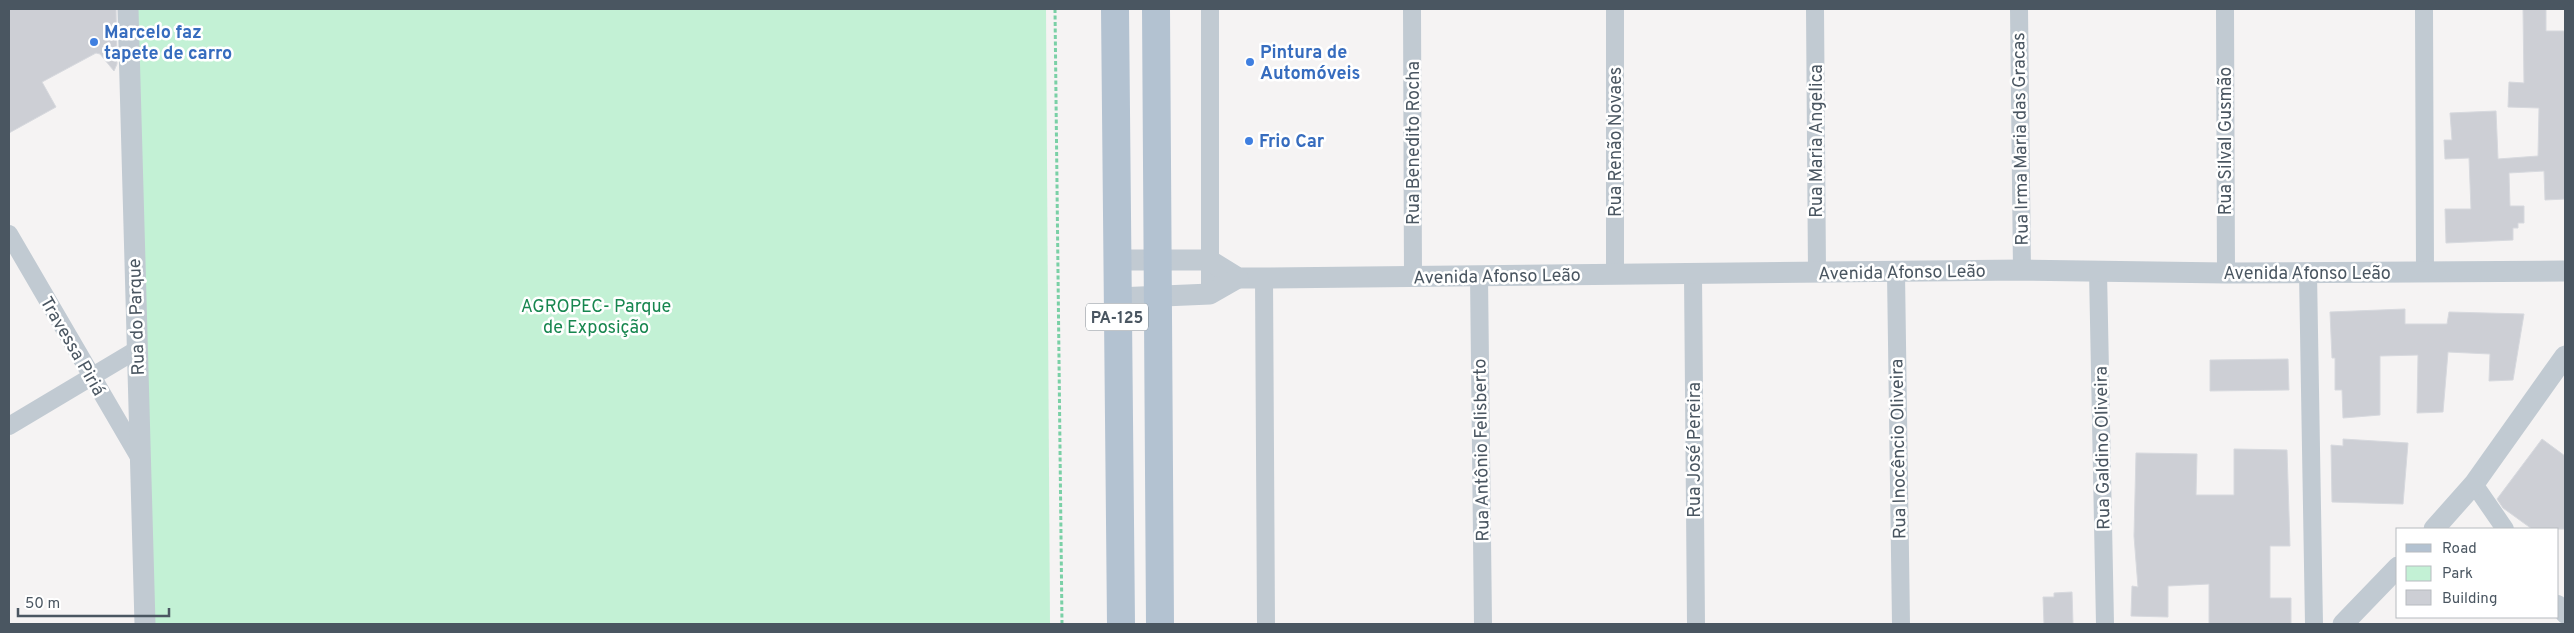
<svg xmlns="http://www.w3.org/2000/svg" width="2574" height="633" viewBox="0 0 2574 633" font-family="Overpass,sans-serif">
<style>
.green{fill:#c3f1d5}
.building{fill:#cdcfd5;stroke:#d7d9de}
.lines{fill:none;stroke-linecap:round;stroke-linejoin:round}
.path{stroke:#7ad0a6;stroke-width:3;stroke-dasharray:4 2.5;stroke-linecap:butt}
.minor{stroke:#c1cad2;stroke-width:18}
.tertiary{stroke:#c1cad2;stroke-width:21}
.primary{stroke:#b3c2d1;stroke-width:28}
.shop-dot{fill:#3f7fe0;stroke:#fff;stroke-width:2}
.labels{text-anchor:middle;stroke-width:5;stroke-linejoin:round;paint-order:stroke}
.shield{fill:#fff;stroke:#808990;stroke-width:1}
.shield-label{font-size:16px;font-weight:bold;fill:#4a5661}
.shop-label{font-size:18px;font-weight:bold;fill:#366cbe;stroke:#fff;text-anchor:start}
.street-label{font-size:18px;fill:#4a5661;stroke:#fff}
.park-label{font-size:18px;fill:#17864f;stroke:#fff}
</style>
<rect width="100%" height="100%" fill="#f5f3f3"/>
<path class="green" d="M136,9h910l4,615h-897z"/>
<g class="building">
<path d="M9,9h107l1,55 -3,7 -14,-17 -4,-1 -54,29 14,25 -47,26z"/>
<path d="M2523,9h23v22h19v168l-20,1 -1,-29 -35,2 1,33h14v17h-6v5h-5v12l-67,3 -1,-34h26l-2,-51 -24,1 -1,-19h8l-2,-27 46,-2 2,48 40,-3 1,-48 -31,-1 1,-25 15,1z"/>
<path d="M2405,309v15h42l2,-12 75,2 -11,66 -24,1 1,-27 -42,-2 -5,60 -26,1 1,-58 -38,1v59l-37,3 -1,-28h-7v-32h-3l-2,-46z"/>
<path d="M2288,359l1,31 -79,1v-31z"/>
<path d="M2343,439l65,4 -5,61 -71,-2 -1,-57 12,1z"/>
<path d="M2542,439l23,17v73h-33l-29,-21 -6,-9z"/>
<path d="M2234,449l53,1 3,96h-20v52h21v26h-82v-40l-41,2v31l-37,-1 1,-30 6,1 -4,-51 2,-83 61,1 -1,41h38z"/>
<path d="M2072,592l1,32h-29l-1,-27h11v-4z"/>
</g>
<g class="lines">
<path class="path" d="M1055,9l7,615"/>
<g class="minor">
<path d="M1210,9v285"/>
<path d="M1412,9l1,268"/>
<path d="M1615,9v266"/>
<path d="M1815,9l2,264"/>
<path d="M2019,9l3,261"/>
<path d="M2225,9l1,264"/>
<path d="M2424,9l1,263"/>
<path d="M9,234l130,223"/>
<path d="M2098,271l7,353"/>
<path d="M1896,273l5,351"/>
<path d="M2308,273l6,351"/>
<path d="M1693,275l3,349"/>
<path d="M1479,276l4,348"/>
<path d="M1264,278l2,346"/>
<path d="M9,426l129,-77"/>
<path d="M2474,484l31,45"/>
<path d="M2558,604l7,11"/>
</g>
<g class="tertiary">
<path d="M128,9l17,615"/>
<path d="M1117,260h92l29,18h26l758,-8 204,3 339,-2"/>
<path d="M1117,298l93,-4 28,-16"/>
<path d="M2434,529l40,-45 91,-128"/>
<path d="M2343,624l55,-57"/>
</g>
<g class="primary">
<path d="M1115,9l6,615"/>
<path d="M1156,9l4,615"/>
</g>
</g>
<g class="shop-dot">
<circle cx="94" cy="42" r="5"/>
<circle cx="1250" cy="62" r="5"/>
<circle cx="1249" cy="141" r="5"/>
</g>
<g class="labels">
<rect class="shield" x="1086" y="303.5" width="62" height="27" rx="4"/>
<g class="shield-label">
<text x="1117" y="323">PA-125</text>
</g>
<g class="shop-label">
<text x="104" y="38">Marcelo faz<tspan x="104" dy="21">tapete de carro</tspan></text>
<text x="1260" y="58">Pintura de<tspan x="1260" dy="21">Automóveis</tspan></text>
<text x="1259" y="147">Frio Car</text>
</g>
<g class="street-label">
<text transform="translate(2020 139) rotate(-91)" y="6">Rua Irma Maria das Gracas</text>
<text transform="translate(1816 141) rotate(-90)" y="6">Rua Maria Angelica</text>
<text transform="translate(2225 141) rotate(-90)" y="6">Rua Silval Gusmão</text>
<text transform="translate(1615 142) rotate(-90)" y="6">Rua Renão Novaes</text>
<text transform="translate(1413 143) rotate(-90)" y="6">Rua Benedito Rocha</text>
<text transform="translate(1902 272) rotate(-1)" y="6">Avenida Afonso Leão</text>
<text x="2307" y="279">Avenida Afonso Leão</text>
<text transform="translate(1497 276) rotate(-1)" y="6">Avenida Afonso Leão</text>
<text transform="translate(136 317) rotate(-92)" y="6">Rua do Parque</text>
<text transform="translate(73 346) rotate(60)" y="6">Travessa Piriá</text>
<text transform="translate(2102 448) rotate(-91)" y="6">Rua Galdino Oliveira</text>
<text transform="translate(1898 449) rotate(-91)" y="6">Rua Inocêncio Oliveira</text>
<text transform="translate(1481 450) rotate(-91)" y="6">Rua Antônio Felisberto</text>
<text transform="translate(1694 450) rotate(-90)" y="6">Rua José Pereira</text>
</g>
<g class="park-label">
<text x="596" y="312">AGROPEC- Parque<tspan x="596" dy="21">de Exposição</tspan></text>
</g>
</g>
<rect width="2574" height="633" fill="none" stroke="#4a5661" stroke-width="20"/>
<rect x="2396" y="528" width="162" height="90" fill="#ffffff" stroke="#b7bbc0"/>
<rect x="2406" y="544" width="25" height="8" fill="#b3c2d1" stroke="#b7bbc0"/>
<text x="2442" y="553" font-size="15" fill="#4a5661">Road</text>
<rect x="2406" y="566" width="25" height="15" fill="#c3f1d5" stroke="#b7bbc0"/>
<text x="2442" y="578" font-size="15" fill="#4a5661">Park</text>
<rect x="2406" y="590" width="25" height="15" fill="#cdcfd5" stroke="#b7bbc0"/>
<text x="2442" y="603" font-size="15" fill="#4a5661">Building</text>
<path d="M18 608v8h151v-8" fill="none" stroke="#4a5661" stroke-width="2.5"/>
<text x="25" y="608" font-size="15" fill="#4a5661" stroke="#ffffff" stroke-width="4" paint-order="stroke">50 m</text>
</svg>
